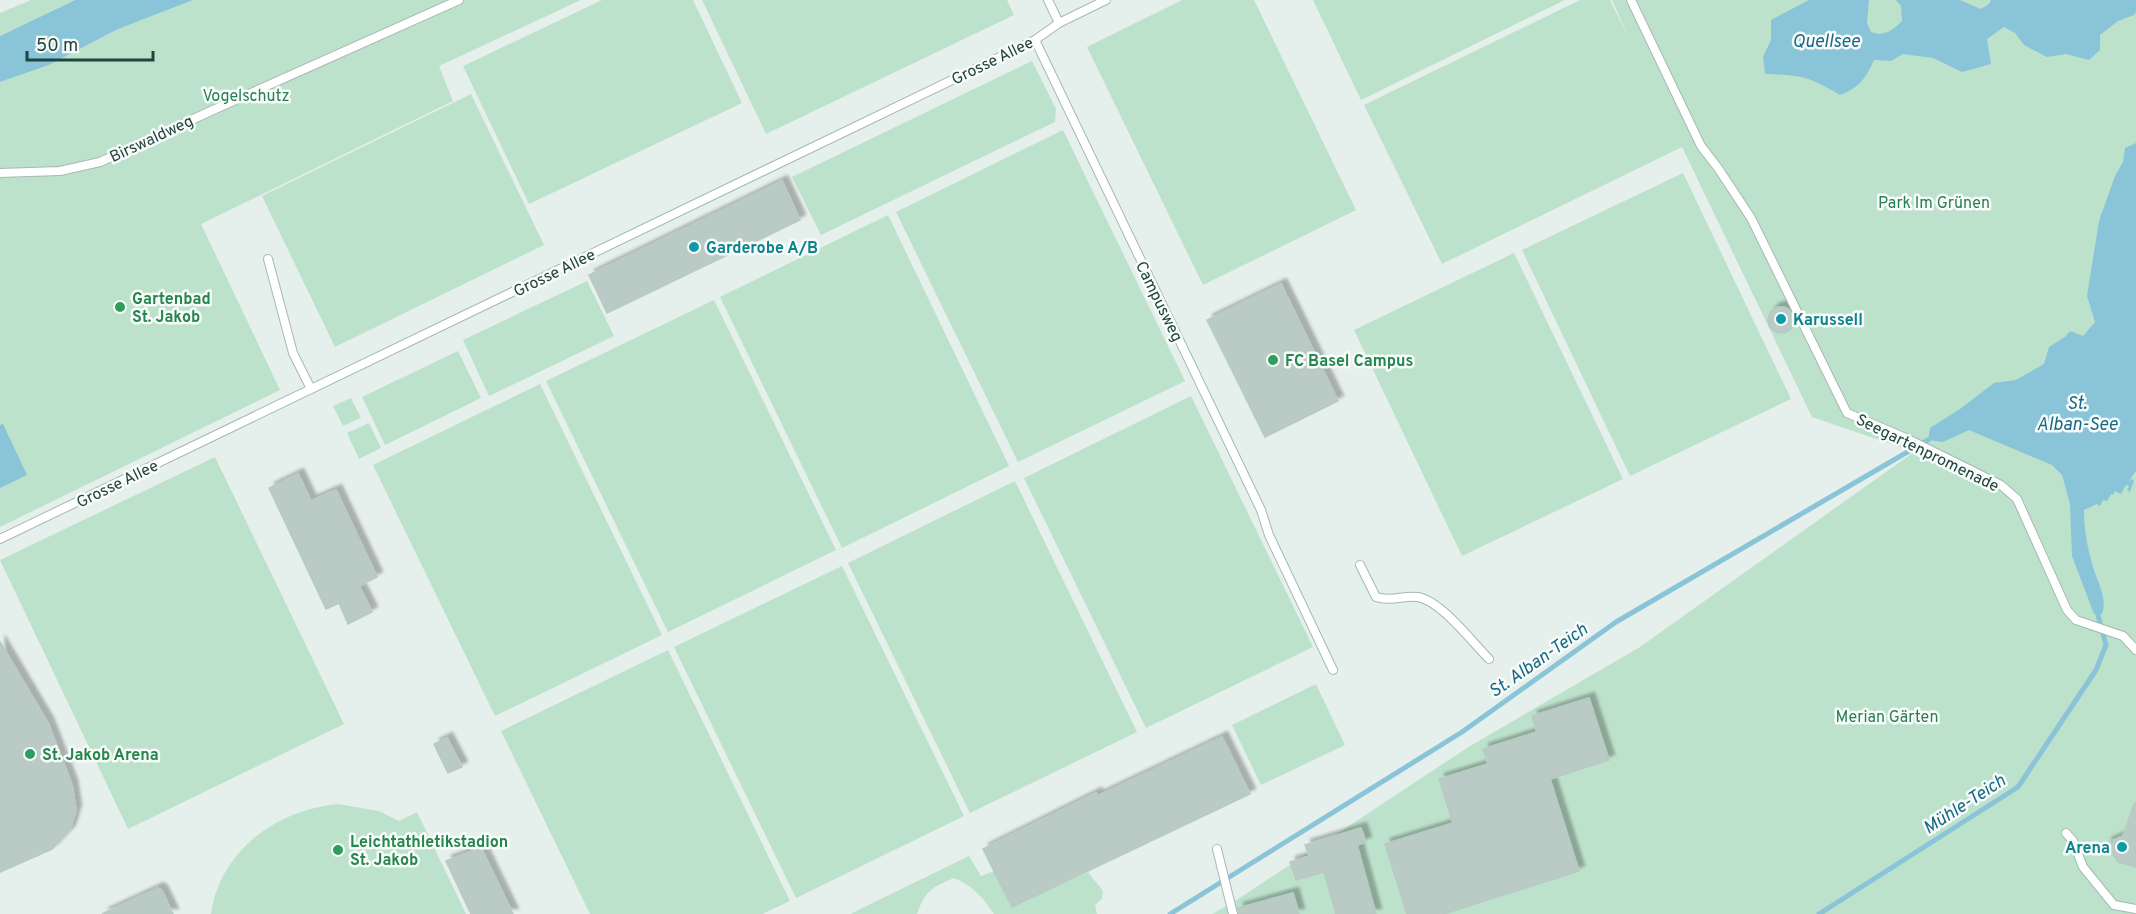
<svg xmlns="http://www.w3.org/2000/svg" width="2136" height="914" viewBox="0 0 2136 914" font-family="Overpass,sans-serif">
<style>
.green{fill:#bde2cb}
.water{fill:#8ac4d8}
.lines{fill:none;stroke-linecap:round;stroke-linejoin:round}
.stream{stroke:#8ac4d8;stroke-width:5}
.building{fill:#bacbc5;stroke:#b7cac4;stroke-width:1.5;filter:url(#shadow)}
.service-casing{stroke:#a7b8b4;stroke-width:10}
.service{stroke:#fff;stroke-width:8}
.culture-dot{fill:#0f9aa8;stroke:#f7fbf9;stroke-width:2}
.leisure-dot{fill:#2e9e5b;stroke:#f7fbf9;stroke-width:2}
.labels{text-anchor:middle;stroke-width:5;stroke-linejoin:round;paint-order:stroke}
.street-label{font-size:16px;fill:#22443e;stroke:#f7fbf9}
.park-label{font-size:16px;fill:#297e52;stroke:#f7fbf9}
.culture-label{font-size:16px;font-weight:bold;fill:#0d838f;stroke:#f7fbf9;text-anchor:start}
.leisure-label{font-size:16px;font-weight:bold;fill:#27864d;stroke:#f7fbf9;text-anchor:start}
.water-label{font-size:18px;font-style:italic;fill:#166885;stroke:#f7fbf9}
</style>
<defs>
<filter id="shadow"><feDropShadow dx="5.5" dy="-5.5" stdDeviation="1.5" flood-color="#0004"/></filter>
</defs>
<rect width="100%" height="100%" fill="#e5efec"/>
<g class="green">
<path d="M31,0h44l-75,36v-23z"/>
<path d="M193,0h388l-142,66 14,35 -252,123 79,166 -280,137v-445l49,-17 67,-35z"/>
<path d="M602,0h91l49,103 -213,101 -66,-138z"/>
<path d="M702,0h305l7,15 -248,119z"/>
<path d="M1182,0h72l102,210 -153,75 -116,-238z"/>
<path d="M1313,0h252l-204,100z"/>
<path d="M1580,0h30l19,38 -17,-38h524v914h-924l20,-11 238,-157 170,-99 274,-195 -102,-35 -130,-270 -240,117 -78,-159z"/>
<path d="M1032,61l24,48 -1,13 -234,113 -29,-58z"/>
<path d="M471,94l73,151 -209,102 -73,-151z"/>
<path d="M1063,130l122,251 -167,81 -122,-250z"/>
<path d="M1683,173l108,226 -161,77 -108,-226z"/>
<path d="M888,215l121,251 -167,82 -122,-251z"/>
<path d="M1514,253l109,226 -161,77 -108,-226z"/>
<path d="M587,281l27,55 -125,60 -26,-56z"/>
<path d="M714,300l122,250 -168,82 -122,-251z"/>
<path d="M458,351l23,47 -96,47 -23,-48z"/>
<path d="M540,384l122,251 -167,81 -122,-251z"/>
<path d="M1191,396l122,251 -167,81 -122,-250z"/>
<path d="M351,398l10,20 -18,8 -10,-20z"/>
<path d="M369,423l12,25 -22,11 -12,-26z"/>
<path d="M215,457l129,267 -216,105 -128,-269z"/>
<path d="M1015,481l122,251 -167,81 -122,-250z"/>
<path d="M842,566l122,250 -168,82 -122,-251z"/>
<path d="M668,650l122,251 -28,13h-172l-89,-183z"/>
<path d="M1316,684l29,61 -84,40 -29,-60z"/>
<path d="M338,804l41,7 20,10 18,-9 49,102h-255c9,-63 65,-104 127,-110z"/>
<path d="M969,856l12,20 13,-5 18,36 76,-35 15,19 -1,8 -7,6 2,9h-103c-9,-15 -24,-30 -40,-36 -22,9 -29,13 -37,36h-67z"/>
</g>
<g class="water">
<path d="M75,0h118l-77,30 -67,35 -49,17v-46z"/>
<path d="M1809,0h60l-2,23 4,9c13,5 21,-1 31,-11l-1,-15 -5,-6h64l21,9 8,-5 2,-4h145v12l-2,3 -16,6 -18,14v15l-11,10 -23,-6 -19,3 -23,-12 -9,-12 -11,-6 -17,12 4,25 -29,8 -29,-14 -30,-4 -12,7 -17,-1c-8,18 -15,28 -34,35 -31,-19 -40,-20 -75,-21l-2,-17 8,-17v-20z"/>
<path d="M2136,143v328l-7,10 3,-2 2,2 -4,11 -3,-2 2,-4 -3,-1 -5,9 -6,-3 -2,4 -2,-1 -4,7 -4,-1 -3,6 -3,-2 -13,6c0,18 3,36 8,53 4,17 16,34 10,51h-8l-22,-58 -2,-52 -8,-29 -10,-10 -83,-35 -26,12 -15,-2 2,-12 30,-19 34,-26 22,-3 28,-16 5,-17 16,-10 5,-6 13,5 12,-14 -8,-26 12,-75 16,-45 8,-14 2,-14z"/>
<path d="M3,424l24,51 -27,13v-63z"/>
</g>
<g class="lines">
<g class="stream">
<path d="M1170,914l292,-182 154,-110 312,-182"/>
<path d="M1819,914l199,-127 78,-117 10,-25 -8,-30"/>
</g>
</g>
<g class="building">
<path d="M782,181l18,39 -193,93 -18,-38z"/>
<path d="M1281,284l57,117 -73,36 -58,-117z"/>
<circle cx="1781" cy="320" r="13"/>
<path d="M298,474l13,27 25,-11 41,87 -18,9 13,26 -24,12 -9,-21 -13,6 -57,-121z"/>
<path d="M0,642l48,81 24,62 4,25 -6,20 -18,19 -52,23z"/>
<path d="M1589,698l20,62 -59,19 29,92 -135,43h-37l-22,-70 68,-21 -14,-44 49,-15 -5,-15 54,-17 -5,-16z"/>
<path d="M1222,737l28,57 -238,113 -29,-58 113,-56 2,3z"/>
<path d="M447,738l15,29 -14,6 -14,-29z"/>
<path d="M2134,804h2v63l-18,-5 -12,-19 17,-7z"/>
<path d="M1361,828l5,14 -9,3 19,69h-40l-12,-42 -28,8 -6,-18 19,-6 -4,-11z"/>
<path d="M481,848l32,66h-42l-25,-53z"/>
<path d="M158,888l4,3 11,23h-71z"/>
<path d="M1293,893l6,21h-60l-1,-6z"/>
</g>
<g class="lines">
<g class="service-casing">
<g id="service">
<path d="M1048,0l11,23"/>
<path d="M1631,0l70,146 17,22 33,50 96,195 61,26 93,46 16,14 50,111 9,10 47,16 13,14"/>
<path d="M1035,40l226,470 8,25 64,135"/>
<path d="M0,173l60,-2 40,-9 113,-52 246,-110"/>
<path d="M268,259l25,94 18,36"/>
<path d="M0,539l1035,-499 24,-17 47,-23"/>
<path d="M1360,565l16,32c15,5 28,-2 42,0 23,4 54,45 71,62"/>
<path d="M2066,833l7,8 10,26 31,38 22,4"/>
<path d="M1217,849l16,65"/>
</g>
</g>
<use href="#service" class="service"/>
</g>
<g class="culture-dot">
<circle cx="694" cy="247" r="6"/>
<circle cx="1781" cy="319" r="6"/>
<circle cx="2122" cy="847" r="6"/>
</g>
<g class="leisure-dot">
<circle cx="120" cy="307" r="6"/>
<circle cx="1273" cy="360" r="6"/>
<circle cx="30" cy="754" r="6"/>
<circle cx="338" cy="850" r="6"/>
</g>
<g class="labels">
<g class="street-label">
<text transform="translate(992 60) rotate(-26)" y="6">Grosse Allee</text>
<text transform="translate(151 138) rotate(-25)" y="6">Birswaldweg</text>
<text transform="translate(554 272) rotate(-26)" y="6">Grosse Allee</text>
<text transform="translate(1160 301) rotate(64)" y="6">Campusweg</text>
<text transform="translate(1928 452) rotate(26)" y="6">Seegartenpromenade</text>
<text transform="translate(117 483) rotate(-26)" y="6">Grosse Allee</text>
</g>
<g class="park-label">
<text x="246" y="101">Vogelschutz</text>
<text x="1934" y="208">Park Im Grünen</text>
<text x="1887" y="722">Merian Gärten</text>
</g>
<g class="culture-label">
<text x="706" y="253">Garderobe A/B</text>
<text x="1793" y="325">Karussell</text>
<text x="2110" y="853" text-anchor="end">Arena</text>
</g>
<g class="leisure-label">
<text x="132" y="304">Gartenbad<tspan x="132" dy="18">St. Jakob</tspan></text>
<text x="1285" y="366">FC Basel Campus</text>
<text x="42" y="760">St. Jakob Arena</text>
<text x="350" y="847">Leichtathletikstadion<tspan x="350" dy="18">St. Jakob</tspan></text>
</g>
<g class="water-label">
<text x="1826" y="47">Quellsee</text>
<text x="2077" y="409">St.<tspan x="2077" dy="21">Alban-See</tspan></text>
<text transform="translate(1538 660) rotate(-35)" y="6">St. Alban-Teich</text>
<text transform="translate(1964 804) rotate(-33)" y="6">Mühle-Teich</text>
</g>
</g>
<path d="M27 51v9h126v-9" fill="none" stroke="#22443e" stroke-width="3"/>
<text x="36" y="51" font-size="18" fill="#22443e" stroke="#f7fbf9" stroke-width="4.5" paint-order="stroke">50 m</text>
</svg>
